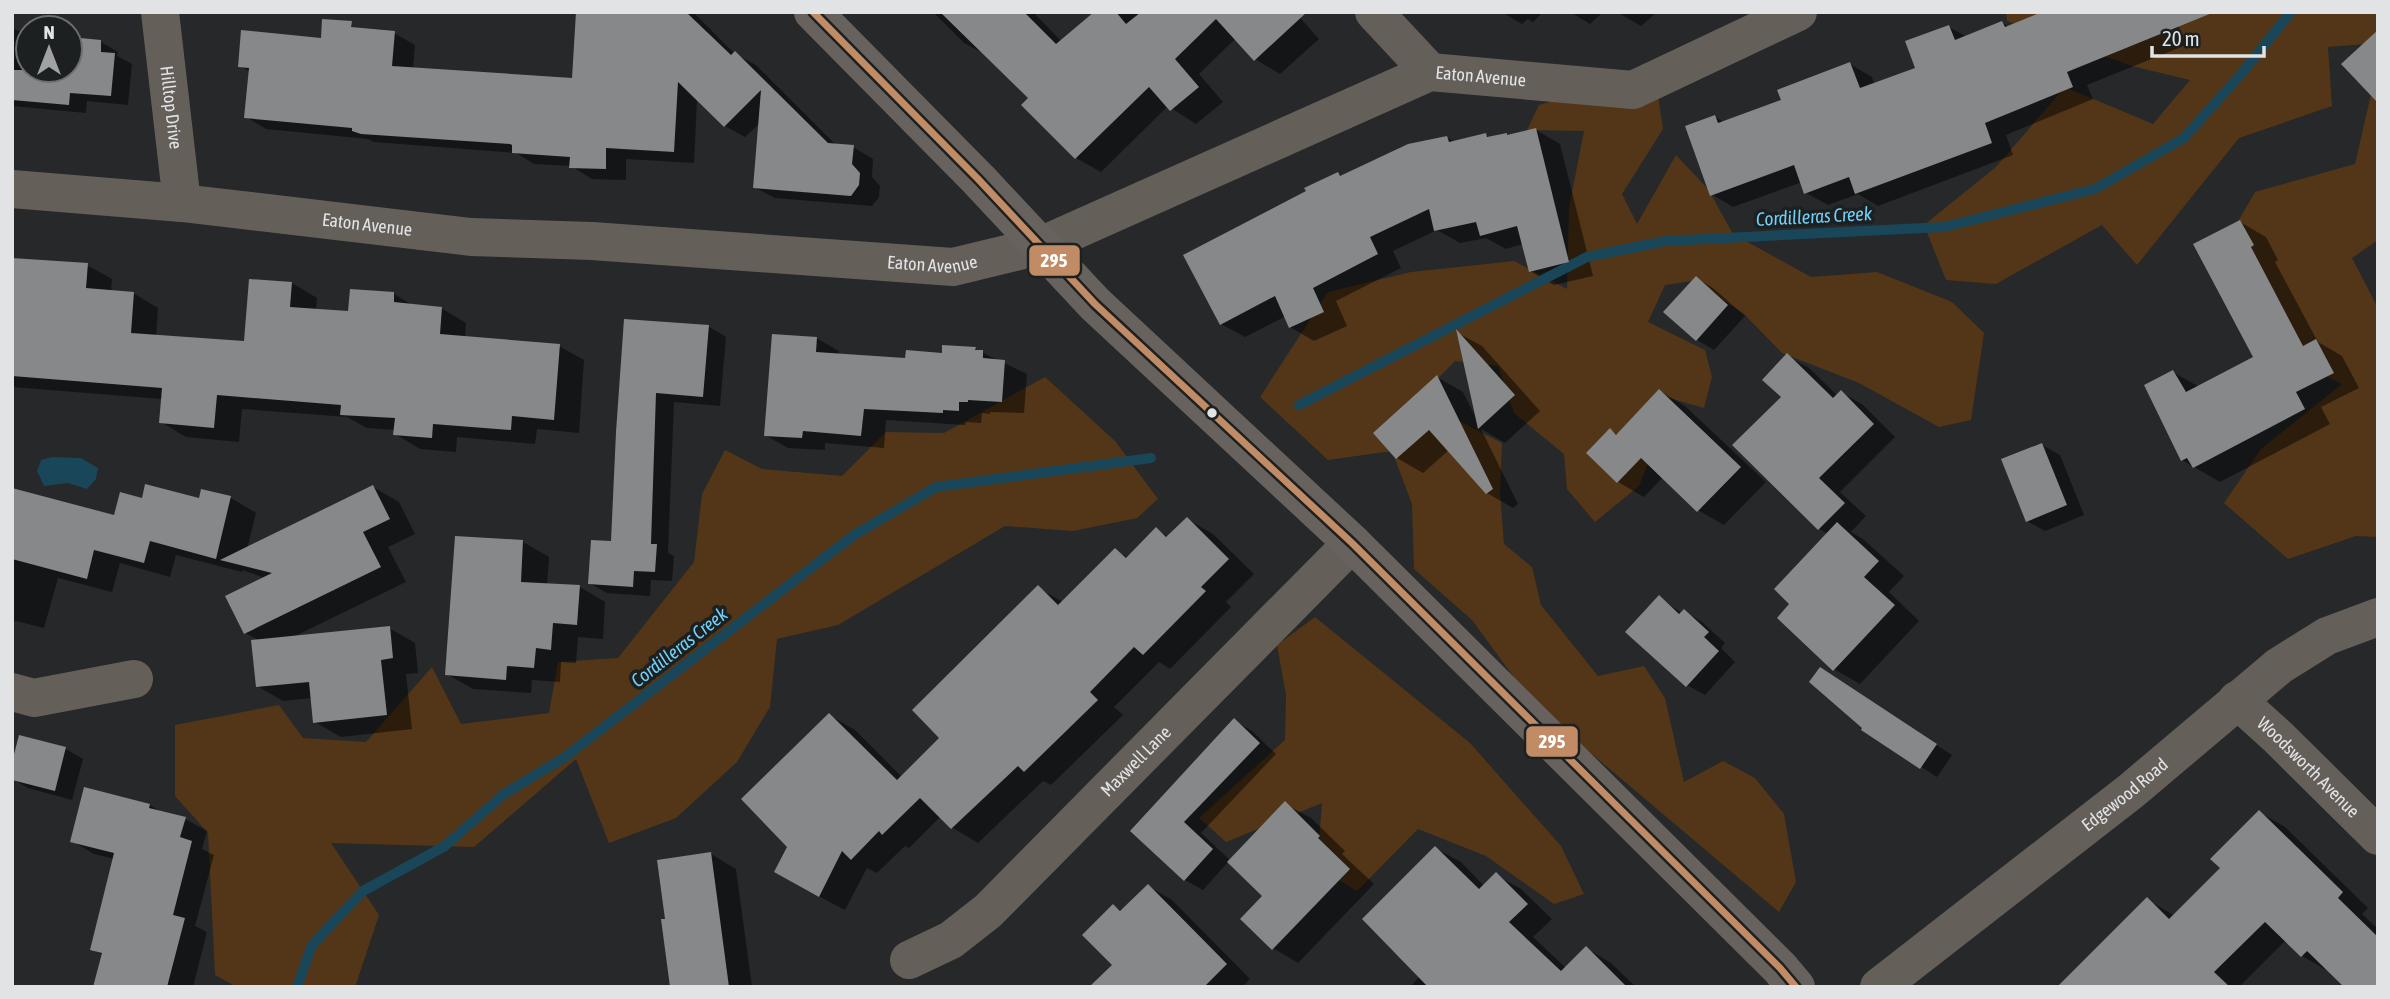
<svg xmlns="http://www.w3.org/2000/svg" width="2390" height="999" viewBox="0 0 2390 999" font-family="'Asap Condensed',sans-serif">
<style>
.green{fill:#533617}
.water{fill:#194658}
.shadow{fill:#0007}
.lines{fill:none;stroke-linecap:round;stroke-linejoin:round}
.stream{stroke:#194658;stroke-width:10}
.building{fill:#868889}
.minor{stroke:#655f5a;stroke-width:38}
.secondary{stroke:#67625d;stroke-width:38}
.bus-1-casing{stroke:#1c2021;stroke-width:12}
.bus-1{stroke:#c18c65;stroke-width:7}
.bus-dot{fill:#e1e3e5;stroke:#1c2021;stroke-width:2.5}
.labels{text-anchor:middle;stroke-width:7;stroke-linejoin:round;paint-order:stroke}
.street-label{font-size:18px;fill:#e1e3e5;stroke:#1c2021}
.water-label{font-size:19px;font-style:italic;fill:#72d1f9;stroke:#1c2021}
.line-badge{stroke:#1c2021;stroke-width:2.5}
.badge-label{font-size:19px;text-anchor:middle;font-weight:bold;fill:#fff}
</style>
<rect width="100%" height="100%" fill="#26282a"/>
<g class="green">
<path d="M2006,12h372v31l-50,4 4,59 -93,32 -102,127 -35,-40 -106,59 -50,-4 -22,-55 72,-58 69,-80 88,37 37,-44 -58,-14 -125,-45z"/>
<path d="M2378,64v176l-26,18 26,50v229l-22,-1 -68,23 -64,-56 37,-54 81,-65 -94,-47 -34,-74 41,-71 100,-28z"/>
<path d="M1573,95l85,1 5,33 -41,65 15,30 39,-69 32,34 25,45 78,43 66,-5 75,30 32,31 -13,87 -32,7 -80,-44 -77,-30 -39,-40 -51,-32 -27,4 -17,37 57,28 7,27 -8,31 -49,-14 5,40 -21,52 -44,36 -28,-33 -3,-35 -50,-41 -16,-47 -43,-5 -41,42 41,16 47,24 -2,49 4,52 28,23 9,38 57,71 46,-10 21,32 19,84 39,-21 32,17 29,36 12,68 -17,30 -244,-206 -63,-86 -58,-51 -2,-65 -20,-53 -64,9 -68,-63 68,-105 83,-20 103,-11 53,28 2,-81 15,-77 -57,-1 12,-25z"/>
<path d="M1045,377l70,64 43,58 -21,19 -64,13 -68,-5 -167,99 -61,14 -7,68 -33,55 -61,56 -67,25 -33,-84 -102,88 -143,-4 48,72 -24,72h-118l-22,-12 -7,-142 -33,-37v-71l104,-20 24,33 63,4 66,-75 29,57 88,-11 9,-51 60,-4 76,-96 8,-68 23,-44 37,19 80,7 44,-44 58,1z"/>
<path d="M1315,617l155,126 91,103 23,48 -30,10 -68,-48 -68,-27 -61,62 -40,-24 5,-64 -96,39 -27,-24 86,-78 1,-45 -9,-50z"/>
</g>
<path class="water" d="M53,457l28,1 17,10 -2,11 -9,10 -19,-6 -24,3 -7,-15 4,-11z"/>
<g class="shadow">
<path d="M577,12h116l42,42 21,11 81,81 16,1 20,12 -1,18 8,9 -1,11 -7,9 -97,-8 -21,-11 6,-64 -15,14 -20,-11 -28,-27 -3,64 -68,-4v21l-34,-1 -21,-13 -37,-2 -18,-11 -142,-11 -6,-3 -102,-10 -20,-12 4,-45 -10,-6 113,-23 41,-10 21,12 -2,24 161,11z"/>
<path d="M933,12h100l29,30 35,-30h198l24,27 -39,35 -25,-15 -19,-21 -37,36 24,28 -27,22 -28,-18 -67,66 -25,-14 -46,-60 -45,-44 -21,-11z"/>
<path d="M1502,12h41l-10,10 -5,-3 -6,5z"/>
<path d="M1570,12h33l-13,12z"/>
<path d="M1617,12h40l-16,14z"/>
<path d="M2047,12h126l13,33 -99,40 6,14 -87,36 7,20 -135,51 -20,-12 -30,11 -22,-12 -4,-11 -69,25 -22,-13 4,-77 9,5 59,-21 67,-37 22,13 2,7 43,-15 32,-42 18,10 35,-14 8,4z"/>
<path d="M12,28l16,7v35h42v-31l31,3 17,10 -1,4 15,8 -4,41 -41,-4 -1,12 -74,-7z"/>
<path d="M1536,130l24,14 33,132 -39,9 -24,-14 -7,-27 -17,5 -20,-11 -26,5 -23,-13 -44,21 8,17 -65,33 11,25 -33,15 -24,-14 -4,-11 -41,21 -24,-13 87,-133 30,-17 5,3 104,-39 9,4 30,-7 5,3 15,-3 4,1z"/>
<path d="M2240,222l26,15 12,23 -3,2 43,80 24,14 17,32 -38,19 9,17 -110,58 -38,-22 -9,-88 26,15 56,-29z"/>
<path d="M12,259l75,6 25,14 -1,13 22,1 25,15 -2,29 90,6 46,-60 25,15 -1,13 34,2 44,-19 20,12 27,2 25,15 -1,15 94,8 25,14 -5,73 -42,-4 -2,15 -78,-7 -1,15 -36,-3 -25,-15 1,-4 -29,-2 -20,-11 -105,-8 -3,33 -53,-5 -25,-15 1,-23 -150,-12z"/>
<path d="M1696,278l17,10 32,28 -31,34 -17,-10z"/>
<path d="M708,326l18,11 -6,69 -46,-4 -6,151 6,3 -2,25 -21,-1 -1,16 -43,-3 -18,-10 24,-40 4,-111z"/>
<path d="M1458,333l24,13 58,65 -35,32 -24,-14 37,75 -5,4 -26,-15 -38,-43 -26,23 -26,-15 -22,-25 62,-56 26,15 13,26z"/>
<path d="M816,338l23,13v4l68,5 68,-11 52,25 -3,39 -34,-1v2l-8,-1 -1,10 -15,-1 -1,3 -79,-5 -2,28 -59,-5v7l-37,-2 -23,-13z"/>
<path d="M1787,356l22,12 29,28 3,-4 22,13 32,32 -55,55 26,24 -15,16 12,7 41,37 -15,16 30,29 -59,63 -26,-15 -42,-65 36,-70 -8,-5 -86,-84 49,-48z"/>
<path d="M1660,391l25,15 81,76 -42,43 -26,-15 -35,-33 -19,20 -26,-15 -8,-52 8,5z"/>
<path d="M2042,445l18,10 24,60 -39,16 -18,-10z"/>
<path d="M373,487l26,15 16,32 -27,13 18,35 -113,55 96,-9 26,15 3,30 -12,1 6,55 -71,8 -26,-15 -3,-24 -29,3 -26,-15 3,-45 -15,-8 20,-55 -23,-8v2l-66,-17 -6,22 -50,-14 -8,29 -54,-14 -14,50 -32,-8v-130l103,27 28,-17h57l3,-9 28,7 25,15 -9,36z"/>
<path d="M1187,519l26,15 41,40 -28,28 5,5 -61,62 -11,-7 -45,45 9,8 -72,70 -8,-4 -65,62 -25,-15 -12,-12 -32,32 -4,-2 -28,27 -10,-5 -22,42 -44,-23 -11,-40 39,-132 26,15 47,47 39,-39 97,-150 25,14 52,-52 14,8 28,-28 12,7z"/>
<path d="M457,537l66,5 26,15 -2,28 33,2 25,15 -2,37 -25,-2 -2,26 -15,-1 -1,20 -28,-2 -1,13 -58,-4 -26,-15z"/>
<path d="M1659,598l23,15 2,-2 18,11 23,21 -4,5 14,14 -30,33 -18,-10z"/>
<path d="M1836,679l116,76 -15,22 -74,-47 1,-2z"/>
<path d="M1234,721l18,10 24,23 -75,79 30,28 54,-57 26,14 34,33 -3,3 32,30 -76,79 -25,-15 -8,-52 -36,-35 -26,29 -18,-10 -52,-49z"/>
<path d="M66,749l17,10 -11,41 -44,-12 -16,-9z"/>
<path d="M150,805l13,8 22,6 22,12 -5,18 12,6 -19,71 12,6 -14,55h-98l8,-32 -11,-6 22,-90 -20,-5 -22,-13z"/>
<path d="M2259,812l26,15 83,81 -6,6 16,15v58l-50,-16 -26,-15 -16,-16 -47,47h-180l89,-87 27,16 48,-48z"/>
<path d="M1435,848l26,14 23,24 12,-11 25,14 31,30 -19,18 33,31 20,-20 25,15 25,24h-226l10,-11z"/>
<path d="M711,854l25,15 16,118h-80l-5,-67z"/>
<path d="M1148,886l24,14 78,79 -8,8h-129v-81l10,5z"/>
</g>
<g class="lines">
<g class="stream">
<path d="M1299,405l288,-148 79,-16 278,-14 151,-38 89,-51 58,-65 49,-61"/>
<path d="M297,987l15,-42 51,-54 82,-45 59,-52 61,-37 289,-222 82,-48 215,-29"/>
</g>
</g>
<g class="building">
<path d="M576,12h110l45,43 4,-4 93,92 26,2 -2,19 8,9 -1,12 -8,11 -98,-8 8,-98 -37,37 -46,-45 -4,70 -68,-4v21l-37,-1 1,-11 -58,-4v-8l-2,-1 -149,-10 -9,-3v-3l-108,-10 5,-50 -11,-1 3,-37 80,8 1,-19 30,2 -1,6 44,4 -3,35 180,12z"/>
<path d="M940,12h84l32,32 38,-32h22l10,12 15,-12h166l-53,49 -38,-42 -41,40 24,28 -29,24 -21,-24 -74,72 -54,-54 7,-7z"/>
<path d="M2042,12l170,1 -145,59 6,15 -88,36 7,20 -137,51 -6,-17 -45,17 -10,-29 -84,31 -25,-70 30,-11 3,8 63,-23 -4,-10 73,-28 10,26 55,-20 -10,-27 44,-16 6,15 47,-19 3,6z"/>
<path d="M2378,30v73l-37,-39z"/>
<path d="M70,37l31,3v12l14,1 -4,43 -41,-3 -1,12 -57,-5v-30h58z"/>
<path d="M1536,128l33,134 -40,10 -12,-46 -37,10 -4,-14 -42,9 -5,-22 -59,28 8,17 -65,34 11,24 -35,16 -14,-32 -55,29 -37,-70 123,-64 -2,-3 34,-16 2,4 68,-32 39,-8 2,6 37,-9 1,4 20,-4v2z"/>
<path d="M2240,220l14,25 -3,2 52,99 13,-7 18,34 -38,19 9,17 -112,59 -6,-10 -6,3 -37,-76 29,-15 13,22 67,-35 -60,-113z"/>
<path d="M12,258l76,5 -2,25 48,4 -3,41 113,8 5,-62 43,3 -2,25 58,4 2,-22 44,3v10l48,5 -2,27 120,10 -6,76 -42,-4 -1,14 -78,-6 -1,14 -39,-3 2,-17 -55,-3 1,-10 -124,-10 -3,33 -55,-5 3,-35 -150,-12z"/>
<path d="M1696,276l32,29 -32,36 -33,-29z"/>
<path d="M624,319l85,6 -6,72 -47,-4 -5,151h6l-2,28 -21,-1 -1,16 -45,-3 3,-44 20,1 5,-109z"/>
<path d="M1456,329l59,66 -37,34z"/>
<path d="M772,334l45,3 -1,15 89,6 1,-8 36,3v-8l34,2 -1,3h8v8l22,2 -3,42 -34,-2v2h-9v9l-16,-1v3l-79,-4 -3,27 -58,-5 -1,7 -38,-2z"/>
<path d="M1787,353l46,45 8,-8 33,34 -55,54 26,25 -27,27 -86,-85 49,-48 -19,-17z"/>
<path d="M1437,375l56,114 -7,5 -57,-64 -33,29 -23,-26z"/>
<path d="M1659,389l82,78 -44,45 -56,-54 -24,25 -31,-30 24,-25 6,7z"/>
<path d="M2042,443l25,62 -41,17 -25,-63z"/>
<path d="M145,484l54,14 2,-9 30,7 -15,63 -66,-18 -6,22 -50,-13 -7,29 -75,-20v-71l102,27 6,-23 22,6z"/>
<path d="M373,485l17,34 -27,13 18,35 -137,67 -19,-38 47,-23 -52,-13z"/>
<path d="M1187,517l42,42 -28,28 5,4 -63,64 -9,-8 -44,45 8,8 -74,72 -6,-6 -67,63 -31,-31 -38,37 -3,-4 -28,29 -9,-9 -23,46 -45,-25 13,-25 -46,-48 88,-86 68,67 42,-42 -27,-28 126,-125 20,20 57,-57 11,10 30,-31 10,10z"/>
<path d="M1837,522l42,39 -15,16 31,28 -62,66 -56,-53 12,-14 -15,-15z"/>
<path d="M455,536l68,4 -2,42 59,3 -3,40 -24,-2 -2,27 -15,-2 -2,20 -27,-2 -1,14 -61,-5z"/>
<path d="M1659,595l20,19 5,-5 25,23 -5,5 15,14 -33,36 -61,-55z"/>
<path d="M390,626l3,32 -12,2 6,55 -74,8 -4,-41 -53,5 -5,-47z"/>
<path d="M1820,667l117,77 -17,25 -59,-39 1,-2 -53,-46z"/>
<path d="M1234,718l26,25 -76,79 29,27 -29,32 -54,-50z"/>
<path d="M19,735l47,12 -11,44 -43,-11v-18z"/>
<path d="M84,787l66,17 -1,4 37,9 -6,20 12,4 -19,74 12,3 -18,69h-74l9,-34 -12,-3 24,-97 -44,-11z"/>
<path d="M1285,801l35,35 -2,2 32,31 -78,81 -32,-31 22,-23 -35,-34z"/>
<path d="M2259,810l84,82 -5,6 40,39v50h-34l-37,-36 -6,6 -36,-35 -51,50 16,15h-173l90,-90 22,22 51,-51 -10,-9z"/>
<path d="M1435,846l44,43 17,-17 32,32 -19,18 52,49 25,-25 41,41h-199l-66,-68z"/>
<path d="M711,852l18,135h-59l-9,-68h4l-8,-59z"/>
<path d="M1148,884l79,80 -23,23h-115l23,-22 -30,-30 31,-31 7,7z"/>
</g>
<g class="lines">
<g class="minor">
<path id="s1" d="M160,12l22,191"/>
<path d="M1374,12l56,60"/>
<path id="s2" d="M12,189l170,14 289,34 121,4 361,26 87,-21 390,-174 203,18 165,-78"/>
<path d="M12,692l22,6 100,-19"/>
<path id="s3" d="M2237,700l41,37 100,99"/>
<path id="s4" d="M909,960l42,-20 37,-29 364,-368"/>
<path id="s5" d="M1879,987l252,-196 148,-125 48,-30 51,-19"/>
</g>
<path class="secondary" d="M813,12l166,168 116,124 257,239 428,425 16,19"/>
<g class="bus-1-casing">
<path id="bus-1" d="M813,12l166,168 116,124 257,239 428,425 16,19"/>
</g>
<use href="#bus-1" class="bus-1"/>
</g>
<circle class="bus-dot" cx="1212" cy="413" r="6"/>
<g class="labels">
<g class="street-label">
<text dy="6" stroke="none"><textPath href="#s2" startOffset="1512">Eaton Avenue</textPath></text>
<text dy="6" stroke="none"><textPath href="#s1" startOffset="96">Hilltop Drive</textPath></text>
<text dy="6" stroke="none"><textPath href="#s2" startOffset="357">Eaton Avenue</textPath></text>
<text dy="6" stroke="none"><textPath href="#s2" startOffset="924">Eaton Avenue</textPath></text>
<text dy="6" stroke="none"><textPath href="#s4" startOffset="304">Maxwell Lane</textPath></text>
<text dy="6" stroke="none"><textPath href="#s3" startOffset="98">Woodsworth Avenue</textPath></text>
<text dy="6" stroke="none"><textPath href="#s5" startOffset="312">Edgewood Road</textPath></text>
</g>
<g class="water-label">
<text transform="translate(1814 216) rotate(-3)" y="7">Cordilleras Creek</text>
<text transform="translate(679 647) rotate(-38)" y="7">Cordilleras Creek</text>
</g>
</g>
<g class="line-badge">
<rect x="1028" y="244" width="53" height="33" rx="7" fill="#c18c65"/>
<rect x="1525" y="725" width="54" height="33" rx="7" fill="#c18c65"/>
</g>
<g class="badge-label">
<text x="1054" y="267">295</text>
<text x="1552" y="748">295</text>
</g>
<rect width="2390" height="999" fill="none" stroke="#e1e3e5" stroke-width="28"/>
<g transform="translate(49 49)"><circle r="33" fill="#1c2021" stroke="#6b6e6f" stroke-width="2"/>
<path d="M0-5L12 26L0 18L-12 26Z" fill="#a0a2a4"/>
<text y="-10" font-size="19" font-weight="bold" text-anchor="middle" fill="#e1e3e5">N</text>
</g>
<path d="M2152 46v10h112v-10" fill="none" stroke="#e1e3e5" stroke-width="3.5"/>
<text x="2162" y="46" font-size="21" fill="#e1e3e5" stroke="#1c2021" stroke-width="5" paint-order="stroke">20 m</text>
</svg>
